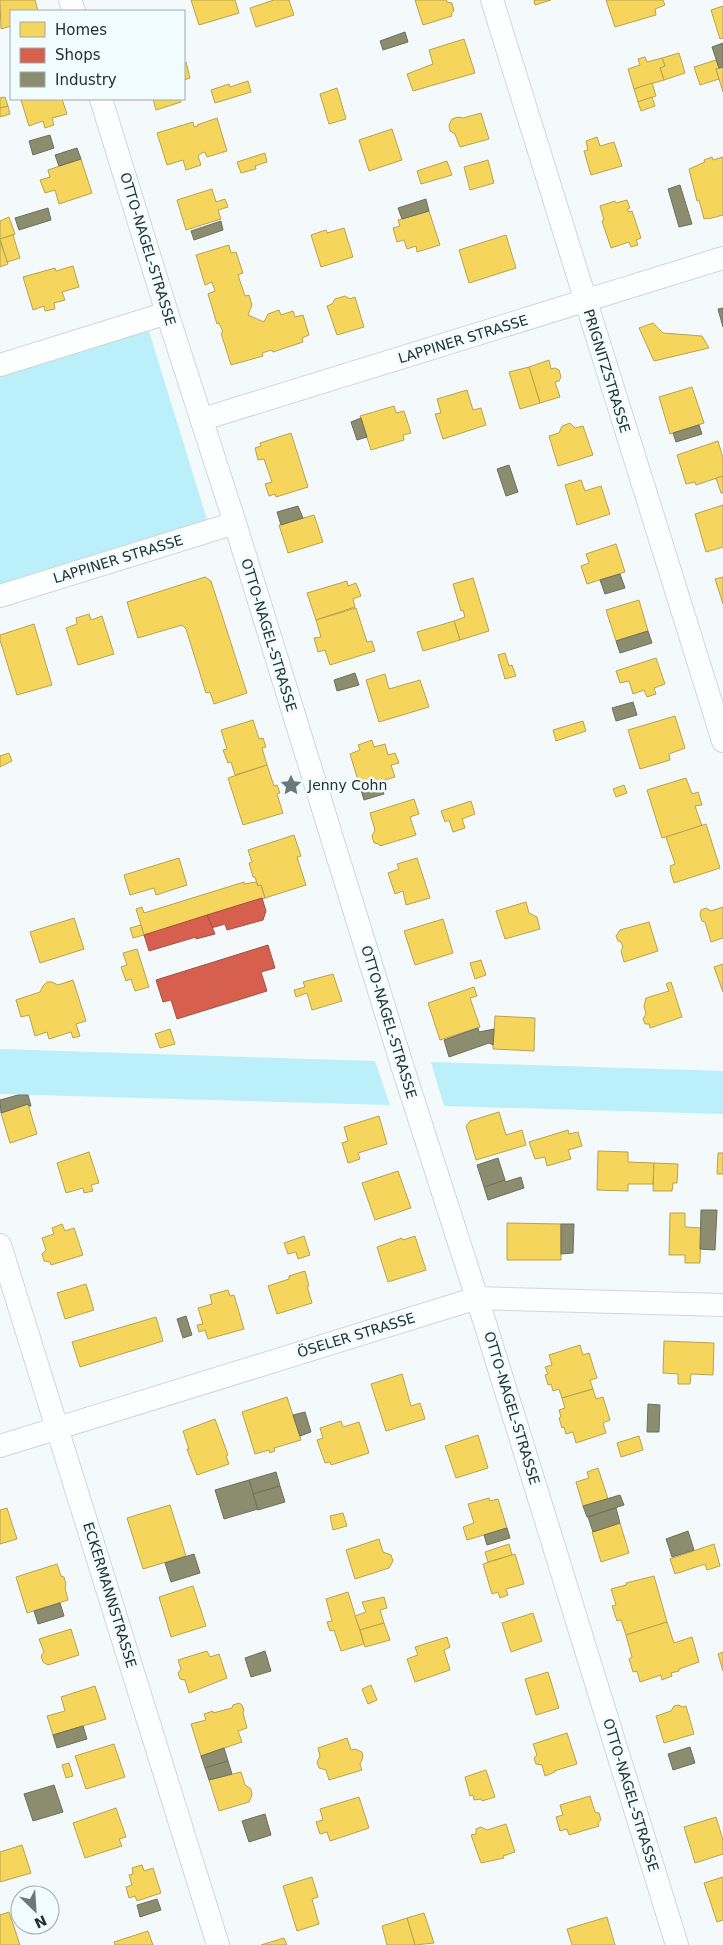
<svg xmlns="http://www.w3.org/2000/svg" width="723" height="1945" viewBox="0 0 723 1945" font-family="'DejaVu Sans',sans-serif">
<style>
.green{fill:#bbeff9}
.homes{fill:#f6d55c;stroke:#b7a34f}
.shops{fill:#d6604d;stroke:#a15145}
.industry{fill:#8c8c6e;stroke:#6d705c}
.lines{fill:none;stroke-linecap:round;stroke-linejoin:round}
.minor-casing{stroke:#cfd7d8;stroke-width:24}
.minor{stroke:#fdfefe;stroke-width:22}
.labels{text-anchor:middle;stroke-width:5;stroke-linejoin:round;paint-order:stroke}
.street-label{font-size:14px;fill:#242f31;stroke:#f1fcfe}
.poi-label{font-size:14px;fill:#242f31;stroke:#f1fcfe;text-anchor:start}
</style>
<rect width="100%" height="100%" fill="#f4fafb"/>
<g class="green">
<path d="M148,328l61,198 -209,63v-215z"/>
<path d="M0,1049l375,12 15,44 -390,-11z"/>
<path d="M431,1062l292,9v43l-279,-8z"/>
</g>
<g class="homes">
<path d="M0,0h35l3,11h-27v15l-10,3z"/>
<path d="M191,0h44l4,13 -40,12z"/>
<path d="M274,0h15l5,15 -38,12 -6,-19z"/>
<path d="M415,0h31l1,2 5,1 2,8 -3,3 1,2 -29,9z"/>
<path d="M534,0h17l-16,5z"/>
<path d="M606,0h57l2,5 -10,4 1,6 -41,12z"/>
<path d="M723,6v32l-3,1 -9,-29z"/>
<path d="M464,39l11,34 -62,18 -6,-17 26,-10 -4,-14z"/>
<path d="M679,53l6,20 -21,7 -4,-12 5,-2 -3,-8z"/>
<path d="M645,57l2,5 15,-4 3,8 -5,2 4,12 -30,9 -6,-20 12,-4 -2,-6z"/>
<path d="M716,60l3,8 -3,1 3,10 -19,6 -6,-18z"/>
<path d="M186,62l4,16 -6,2v-17z"/>
<path d="M723,67v25l-7,-23z"/>
<path d="M248,81l3,11 -36,11 -4,-13 18,-6 1,3z"/>
<path d="M652,83l4,13 -18,6 -4,-13z"/>
<path d="M337,88l9,31 -17,5 -9,-30z"/>
<path d="M5,97l3,9 -8,2v-10z"/>
<path d="M652,97l3,9 -14,5 -3,-9z"/>
<path d="M24,99h38l5,15 -15,4 2,7 -9,3 -2,-7 -14,5 -8,-26z"/>
<path d="M153,99h27l1,3 -25,8z"/>
<path d="M8,106l2,8 -10,3v-9z"/>
<path d="M481,113l8,26 -29,8 -5,-13 -5,-3 -1,-6 3,-6 6,-2 5,1z"/>
<path d="M217,118l10,33 -20,6 -2,-5 -3,1 -4,3 3,9 -15,5 -3,-10 -16,5 -10,-32 36,-11 1,5 4,-1 -1,-1z"/>
<path d="M392,129l10,31 -33,11 -10,-31z"/>
<path d="M597,137l3,9 14,-4 8,24 -31,9 -7,-24 4,-1 -2,-9z"/>
<path d="M265,153l2,9 -12,4 1,3 -15,4 -4,-11z"/>
<path d="M712,157l1,3 10,-3v58l-15,4v-1l-4,1 -5,-19 -2,1 -8,-32 16,-7 -1,-2z"/>
<path d="M81,159l11,34 -33,11 -4,-14 -10,3 -5,-13 10,-3 -2,-7z"/>
<path d="M488,160l6,23 -24,7 -6,-23z"/>
<path d="M447,161l5,14 -31,9 -4,-13z"/>
<path d="M212,189l4,13 9,-3 3,8 -10,3 3,9 -35,11 -9,-30z"/>
<path d="M627,200l3,8 -3,1 2,3 3,-1 9,27 -5,2 2,5 -7,2 -2,-5 -18,6 -9,-27 2,-1 -4,-14 15,-5 1,2z"/>
<path d="M429,211l11,34 -23,7 -1,-6 -9,3 -3,-9 -7,2 -4,-14 7,-2 -2,-6z"/>
<path d="M9,217l6,17 -15,5v-18z"/>
<path d="M344,228l9,29 -32,10 -10,-32 15,-5 1,3z"/>
<path d="M13,235l7,23 -13,4 -7,-23z"/>
<path d="M506,235l10,33 -47,15 -10,-33z"/>
<path d="M0,241l8,23 -8,3z"/>
<path d="M229,245l2,8 5,-1 7,21 -5,2 7,21 4,-1 3,10 -4,10 16,7 4,-8 11,-4 2,5 12,-4 2,6 8,-2 6,20 -7,3 1,4 -30,10 -1,-2 -10,3 1,3 -32,9 -10,-32 2,-1 -4,-9 -2,1 -9,-30 7,-3 -3,-9 -7,3 -9,-30z"/>
<path d="M73,266l6,21 -17,5 3,8 -11,3 1,6 -10,2 -1,-5 -11,4 -10,-33 32,-9 1,3z"/>
<path d="M345,296l5,3 5,-2 9,30 -27,8 -10,-29 5,-2 3,-5z"/>
<path d="M653,323l10,10 39,3 7,12 -55,13 -15,-33z"/>
<path d="M549,360l2,9 4,-1 4,2 2,7 -2,4 -4,1 5,15 -20,6 -11,-36z"/>
<path d="M529,367l11,36 -20,6 -11,-37z"/>
<path d="M692,387l12,36 -34,11 -11,-37z"/>
<path d="M467,390l6,20 8,-2 5,17 -43,14 -8,-25 6,-1 -4,-14z"/>
<path d="M394,406l2,7 8,-2 7,22 -8,2 1,5 -33,10 -11,-34z"/>
<path d="M570,423l5,5 8,-2 10,29 -35,11 -9,-30 10,-3 3,-7z"/>
<path d="M291,433l17,54 -32,10 -1,-3 -6,2 -4,-12 7,-2 -8,-23 -6,1 -3,-12 6,-2 -1,-3z"/>
<path d="M718,441l5,17v18l-27,9 -1,-3 -9,2 -9,-29z"/>
<path d="M723,476v17h-2l-5,-15z"/>
<path d="M581,480l4,11 16,-5 9,28 -33,11 -12,-40z"/>
<path d="M723,505v42l-17,5 -11,-38z"/>
<path d="M314,515l9,27 -35,11 -9,-28z"/>
<path d="M616,544l9,28 -38,12 -6,-18 8,-3 -3,-9z"/>
<path d="M205,577l6,4 36,112 -33,11 -4,-12 -4,1 -20,-64 -4,-4 -44,13 -11,-36z"/>
<path d="M723,577v27l-8,-25z"/>
<path d="M473,578l16,53 -29,9 -6,-19 11,-4 -2,-7 -2,1 -8,-27z"/>
<path d="M347,581l1,5 8,-3 5,13 -8,3 2,8 -39,13 -9,-27z"/>
<path d="M639,600l9,31 -32,10 -10,-31z"/>
<path d="M356,608l11,34 5,-1 3,10 -45,14 -5,-15 -7,2 -4,-14 7,-1 -5,-17z"/>
<path d="M89,614l2,6 11,-4 12,38 -36,11 -12,-37 11,-4 -1,-6z"/>
<path d="M454,621l6,19 -37,11 -6,-19z"/>
<path d="M34,624l18,61 -35,10 -17,-55v-5z"/>
<path d="M505,653l4,13 3,-1 4,11 -11,3 -7,-24z"/>
<path d="M656,658l9,26 -11,4 2,6 -9,3 -3,-7 -11,4 -4,-13 -9,2 -4,-12z"/>
<path d="M385,674l4,15 31,-9 9,27 -50,15 -13,-42z"/>
<path d="M675,716l10,32 -16,6 1,6 -30,9 -12,-39z"/>
<path d="M253,720l6,19 4,-1 3,9 -4,1 5,17 -32,10 -4,-13 -3,1 -5,-13 4,-1 -6,-19z"/>
<path d="M583,721l3,10 -30,10 -3,-11z"/>
<path d="M372,740l2,7 11,-3 3,11 7,-2 4,10 -8,2 4,12 -35,10 -10,-33 10,-4 -2,-5z"/>
<path d="M9,753l3,8 -12,6v-11z"/>
<path d="M267,765l7,21 3,-1 3,8 -3,1 6,19 -40,12 -15,-47z"/>
<path d="M686,778l6,16 6,-2 4,13 -7,1 7,20 -40,12 -15,-48z"/>
<path d="M624,785l3,8 -11,4 -3,-8z"/>
<path d="M414,799l5,15 -9,3 6,18 -36,11 -1,-2 -5,-1 -2,-7 3,-6 -5,-17z"/>
<path d="M471,801l4,13 -13,5 3,9 -12,4 -4,-12 -4,2 -4,-11z"/>
<path d="M706,824l14,44 -46,15 -4,-13h1l-1,-4 5,-2 -9,-27z"/>
<path d="M294,835l7,21 -4,1 9,28 -41,13 -4,-13 -3,1 -3,-9h-2l-4,-14 3,-1 -4,-12z"/>
<path d="M179,858l8,27 -31,10 -2,-7 -24,7 -6,-20z"/>
<path d="M417,858l13,40 -24,7 -3,-14 -8,3 -7,-21 11,-4 -2,-5z"/>
<path d="M244,882v2l12,-2 2,4 3,-1 4,13 -121,37 -8,-26 6,-2 2,6z"/>
<path d="M526,902l3,11 8,4 3,12 -35,10 -9,-28z"/>
<path d="M723,907v31l-12,4 -6,-20 -3,-1 -2,-6 1,-5 5,-2 5,3z"/>
<path d="M74,918l10,31 -44,14 -10,-31z"/>
<path d="M443,919l10,34 -38,12 -11,-34z"/>
<path d="M649,922l9,29 -34,11 -3,-11 2,-4 -2,-5 -3,-1 -2,-5 4,-6z"/>
<path d="M141,925l3,10 -11,3 -3,-10z"/>
<path d="M137,949l12,38 -14,4 -4,-12 -5,2 -5,-14 6,-2 -4,-12z"/>
<path d="M481,960l5,15 -11,4 -5,-16z"/>
<path d="M723,964v28l-9,-25z"/>
<path d="M333,974l9,27 -30,9 -5,-17 -11,4 -2,-7 11,-3 -2,-5z"/>
<path d="M73,980l13,41 -10,3 4,12 -7,2 -2,-6 -22,7 -2,-7 -12,4 -6,-21 -8,2 -5,-17 24,-8 3,-6 4,-4h5l6,3z"/>
<path d="M671,982l11,35 -32,11 -1,-4h-4l-2,-5 3,-5 -2,-8 2,-8 23,-7 -3,-7z"/>
<path d="M474,987l3,9 -7,2 10,29 -40,13 -12,-37z"/>
<path d="M495,1016l40,2 -1,33 -41,-2z"/>
<path d="M170,1029l5,15 -15,4 -5,-14z"/>
<path d="M28,1104l9,30 -27,9 -9,-30z"/>
<path d="M499,1112l7,23 16,-5 4,15 -50,15 -10,-34 4,-5z"/>
<path d="M379,1116l8,28 -29,9 2,6 -12,4 -6,-20 6,-2 -4,-14z"/>
<path d="M568,1130l1,4 9,-2 4,14 -14,4 3,9 -24,7 -2,-9 -10,2 -6,-17z"/>
<path d="M598,1151l30,1v10l26,1 -1,21h-25v7l-31,-1z"/>
<path d="M89,1152l10,31 -8,2 2,6 -9,2 -1,-5 -17,5 -9,-30z"/>
<path d="M718,1153h5v21h-6z"/>
<path d="M654,1163l24,1 -1,19h-4l-1,8h-19z"/>
<path d="M398,1171l13,37 -36,12 -13,-37z"/>
<path d="M670,1213h15v14l16,1 -1,35h-15v-8h-16z"/>
<path d="M507,1223l54,1v36h-54z"/>
<path d="M62,1224l3,7 9,-3 9,27 -32,10 -1,-3 -6,-1 -2,-7 4,-4 -4,-12 12,-4 -2,-6z"/>
<path d="M304,1236l6,19 -12,4 -2,-7 -8,2 -4,-11z"/>
<path d="M415,1236l11,34 -38,12 -11,-35 25,-9 1,2z"/>
<path d="M305,1271l4,15h-2l5,17 -35,11 -9,-28 21,-7v-3z"/>
<path d="M86,1284l8,26 -29,9 -8,-26z"/>
<path d="M228,1290l2,6 4,-1 10,34 -36,10 -3,-9 -6,2 -2,-7 6,-1 -5,-16 14,-4 -2,-9z"/>
<path d="M156,1317l7,24 -83,26 -8,-25z"/>
<path d="M664,1341l50,2 -1,32 -22,-1 -1,10h-12v-10l-15,-1z"/>
<path d="M580,1345l3,10 6,-2 8,25 -7,2 3,9 -31,9 -3,-9 -6,2 -2,-7 -3,1 -3,-10 3,-1 -3,-7 7,-2 -3,-10z"/>
<path d="M402,1374l9,32 9,-3 5,16 -39,12 -15,-47z"/>
<path d="M593,1389l3,10 7,-2 7,23 -7,3 3,10 -30,10 -3,-11 -7,2 -2,-7 -2,1 -3,-10 2,-1 -2,-7 6,-2 -3,-10z"/>
<path d="M287,1397l14,43 -27,8 1,3 -5,2 -1,-3 -14,4 -13,-42z"/>
<path d="M215,1419l13,36 -2,1 3,8 -32,11 -10,-26h2l-6,-18z"/>
<path d="M341,1421l2,6 16,-5 10,31 -38,12 -1,-3 -5,1 -8,-23 6,-2 -3,-10z"/>
<path d="M478,1435l10,33 -32,10 -11,-32z"/>
<path d="M639,1436l4,14 -22,7 -4,-14z"/>
<path d="M598,1468l10,31 -25,7 -7,-24 13,-4 -2,-6z"/>
<path d="M489,1498l1,3 8,-2 9,29 -40,12 -4,-13 11,-4 -6,-19z"/>
<path d="M170,1505l16,51 -43,13 -16,-51z"/>
<path d="M7,1508l10,31 -17,5v-34z"/>
<path d="M343,1513l4,13 -14,4 -3,-14z"/>
<path d="M620,1523l9,30 -28,9 -9,-30z"/>
<path d="M379,1539l4,13 8,3 2,6 -4,7 -34,11 -9,-29z"/>
<path d="M509,1544l3,11 -24,7 -3,-10z"/>
<path d="M714,1544l6,22 -13,4 -2,-6 -30,10 -5,-15z"/>
<path d="M515,1554l9,30 -18,5 2,6 -8,3 -2,-6 -6,2 -9,-30z"/>
<path d="M57,1564l4,12 3,1 2,7 -1,4 3,12 -41,13 -11,-36z"/>
<path d="M654,1576l13,46 -41,13 -5,-15 -4,1 -5,-15 4,-1 -5,-16 15,-4v-2z"/>
<path d="M193,1586l13,40 -35,11 -12,-40z"/>
<path d="M348,1592l16,52 -23,7 -7,-21 -4,1 -3,-9 5,-1 -6,-22z"/>
<path d="M384,1597l3,11 -7,2 4,13 -24,7 -5,-14 11,-4 -4,-10z"/>
<path d="M533,1613l9,28 -31,11 -9,-29z"/>
<path d="M667,1622l7,21 18,-6 7,25 -20,7v2l-8,2 1,3 -10,4 -1,-5 -21,7 -3,-11 -4,1 -4,-13 3,-2 -6,-22z"/>
<path d="M384,1623l6,17 -25,7 -5,-17z"/>
<path d="M71,1629l8,26 -31,10 -5,-3 -2,-6 3,-4 -5,-13z"/>
<path d="M447,1637l3,10 -6,3 6,20 -35,12 -8,-23 11,-4 -3,-8z"/>
<path d="M207,1651l3,6 9,-3 8,24 -38,15 -4,-13 -5,-1 -2,-6 3,-4 -3,-9z"/>
<path d="M723,1652v19l-5,-17z"/>
<path d="M548,1672l11,36 -23,7 -11,-36z"/>
<path d="M371,1685l6,15 -9,4 -6,-15z"/>
<path d="M95,1686l11,33 -53,16 -6,-19 18,-5 -4,-14z"/>
<path d="M239,1703l3,2 2,5 -1,3 4,15 -9,3 4,11 -41,14 -10,-32 15,-4 -2,-6 9,-3v2l19,-5 1,-3z"/>
<path d="M678,1705l5,2 3,-1 8,28 -30,9 -8,-27 15,-5 3,-5z"/>
<path d="M567,1733l10,31 -23,7 1,1 -10,4 -3,-11 -6,-1 -2,-6 3,-3 -4,-11z"/>
<path d="M347,1738l4,12 4,-1 7,3 1,5 -3,7 2,6 -33,10 -3,-10 -7,-2 -2,-6 3,-6 -2,-8z"/>
<path d="M114,1744l11,33 -39,12 -11,-33z"/>
<path d="M69,1763l4,13 -7,2 -4,-13z"/>
<path d="M486,1770l9,27 -13,4 -1,-2 -7,1 -1,-5 -3,1 -5,-19z"/>
<path d="M241,1772l4,13 6,4 1,6 -3,7 -30,9 -10,-31z"/>
<path d="M590,1796l5,16 4,1 2,7 -3,3 1,3 -30,9 -2,-6 -7,2 -4,-14 7,-2 -3,-10z"/>
<path d="M359,1797l10,31 -39,13 -3,-9 -7,2 -4,-12 7,-2 -3,-11z"/>
<path d="M116,1808l10,29 -7,2 3,7 -37,12 -12,-35z"/>
<path d="M716,1817l7,23v14l-28,9 -11,-36z"/>
<path d="M506,1824l9,28 -12,4 1,2 -23,5 -10,-28 5,-1v-5l5,-2 6,3z"/>
<path d="M22,1845l9,28 -31,9v-30z"/>
<path d="M142,1865l2,6 9,-3 8,25 -24,8 -2,-5 -6,2 -3,-11 6,-2 -3,-10 4,-1 -1,-6z"/>
<path d="M312,1877l6,20 -6,2 7,25 -22,7 -14,-45z"/>
<path d="M723,1877v43l-6,2 -13,-39z"/>
<path d="M9,1912l11,33h-20v-30z"/>
<path d="M424,1913l10,30 -19,2 -8,-27z"/>
<path d="M607,1917l8,28h-43l-5,-16z"/>
<path d="M407,1918l8,27h-28l-5,-19z"/>
<path d="M148,1931l5,14h-38l-1,-3z"/>
<path d="M284,1938l3,7h-26z"/>
</g>
<g class="shops">
<path d="M262,898l4,13 -3,9 -36,10 -2,-6 -14,4 -4,-13z"/>
<path d="M207,915l8,19 -19,5v-2l-47,14 -5,-16z"/>
<path d="M268,945l7,23 -14,4 6,19 -90,28 -6,-19 -8,2 -7,-22z"/>
</g>
<g class="industry">
<path d="M405,32l3,10 -25,8 -3,-9z"/>
<path d="M723,43v24l-4,1 -7,-21z"/>
<path d="M50,135l4,13 -21,7 -4,-14z"/>
<path d="M77,148l4,11 -22,7 -4,-11z"/>
<path d="M680,185l12,39 -13,3 -11,-38z"/>
<path d="M426,199l3,12 -27,8 -4,-11z"/>
<path d="M48,208l3,12 -32,10 -4,-12z"/>
<path d="M221,221l2,9 -29,10 -3,-9z"/>
<path d="M723,308v19l-5,-18z"/>
<path d="M361,418l6,19 -10,3 -6,-18z"/>
<path d="M699,425l3,9 -26,8 -3,-9z"/>
<path d="M509,465l9,27 -12,4 -9,-27z"/>
<path d="M298,506l5,12 -22,7 -4,-13z"/>
<path d="M620,574l5,14 -20,6 -5,-14z"/>
<path d="M648,631l4,12 -32,10 -4,-12z"/>
<path d="M355,673l4,12 -22,6 -3,-11z"/>
<path d="M633,702l4,13 -21,6 -4,-13z"/>
<path d="M380,782l4,12 -20,6 -4,-13z"/>
<path d="M478,1028l1,4 15,-3 -1,16 -4,-2 -40,14 -5,-17z"/>
<path d="M18,1095h10l3,11h-2l-1,-2 -27,9 -1,-13z"/>
<path d="M498,1158l7,22 -21,7 -7,-22z"/>
<path d="M521,1177l3,11 -36,12 -4,-13 21,-7v2z"/>
<path d="M701,1210h16l-2,40 -15,-1z"/>
<path d="M561,1224h13l-1,29 -12,1z"/>
<path d="M186,1316l6,19 -9,3 -6,-19z"/>
<path d="M648,1404l12,1 -1,27h-12z"/>
<path d="M305,1412l6,20 -11,4 -7,-21z"/>
<path d="M276,1472l4,14 -27,8 -4,-14z"/>
<path d="M249,1480l9,29 -34,10 -9,-29z"/>
<path d="M280,1486l5,16 -27,8 -5,-16z"/>
<path d="M620,1495l4,10 -37,12 -4,-11z"/>
<path d="M616,1508l4,15 -27,9 -5,-15z"/>
<path d="M507,1528l3,10 -23,7 -3,-10z"/>
<path d="M688,1531l6,19 -22,7 -6,-18z"/>
<path d="M194,1554l6,19 -29,9 -6,-19z"/>
<path d="M60,1603l4,13 -26,8 -4,-13z"/>
<path d="M265,1651l6,20 -20,6 -6,-19z"/>
<path d="M83,1726l4,13 -30,9 -4,-13z"/>
<path d="M690,1747l5,16 -22,7 -5,-16z"/>
<path d="M224,1748l4,13 -23,7 -4,-12z"/>
<path d="M228,1761l4,13 -23,6 -4,-12z"/>
<path d="M54,1785l9,27 -30,9 -9,-27z"/>
<path d="M265,1814l6,21 -22,7 -7,-21z"/>
<path d="M157,1899l4,11 -21,7 -3,-12z"/>
</g>
<g class="lines">
<g class="minor-casing">
<g id="minor">
<path d="M70,0l4,11"/>
<path d="M492,0l231,741"/>
<path d="M101,99l66,214 68,210 166,539 83,258 193,625"/>
<path d="M0,365l167,-52"/>
<path d="M203,419l520,-161"/>
<path d="M0,596l235,-73"/>
<path d="M0,1245l218,700"/>
<path d="M0,1446l477,-148 246,7"/>
</g>
</g>
<use href="#minor" class="minor"/>
</g>
<defs>
<g id="sight-bare" transform="scale(1.725)"><path d="M0-6L1.8-2.2L6-1.7L2.9 1.2L3.7 5.4L0 3.3L-3.7 5.4L-2.9 1.2L-6-1.7L-1.8-2.2Z" fill="#6d7678" stroke="#f1fcfe" stroke-width="2.5" paint-order="stroke"/></g>
</defs>
<g fill-rule="evenodd">
<use href="#sight-bare" x="291" y="785"/>
</g>
<g class="labels">
<g class="street-label">
<text transform="translate(148 249) rotate(73)" y="5">OTTO-NAGEL-STRASSE</text>
<text transform="translate(463 339) rotate(-17)" y="5">LAPPINER STRASSE</text>
<text transform="translate(607 371) rotate(73)" y="5">PRIGNITZSTRASSE</text>
<text transform="translate(118 559) rotate(-17)" y="5">LAPPINER STRASSE</text>
<text transform="translate(269 635) rotate(73)" y="5">OTTO-NAGEL-STRASSE</text>
<text transform="translate(389 1022) rotate(73)" y="5">OTTO-NAGEL-STRASSE</text>
<text transform="translate(356 1335) rotate(-17)" y="5">ÖSELER STRASSE</text>
<text transform="translate(512 1408) rotate(73)" y="5">OTTO-NAGEL-STRASSE</text>
<text transform="translate(110 1595) rotate(73)" y="5">ECKERMANNSTRASSE</text>
<text transform="translate(631 1795) rotate(73)" y="5">OTTO-NAGEL-STRASSE</text>
</g>
<g class="poi-label">
<text x="308" y="790">Jenny Cohn</text>
</g>
</g>
<rect x="10" y="10" width="175" height="90" fill="#f1fcfe" stroke="#9faaac"/>
<rect x="20" y="22" width="25" height="15" fill="#f6d55c" stroke="#9faaac"/>
<text x="55" y="35" font-size="15" fill="#242f31">Homes</text>
<rect x="20" y="48" width="25" height="15" fill="#d6604d" stroke="#9faaac"/>
<text x="55" y="60" font-size="15" fill="#242f31">Shops</text>
<rect x="20" y="72" width="25" height="15" fill="#8c8c6e" stroke="#9faaac"/>
<text x="55" y="85" font-size="15" fill="#242f31">Industry</text>
<g transform="translate(35 1910) rotate(155)"><circle r="24" fill="#f1fcfe" stroke="#9faaac"/>
<path d="M0-4L9 19L0 12L-9 19Z" fill="#6d7678"/>
<text y="-8" font-size="14" font-weight="bold" text-anchor="middle" fill="#242f31">N</text>
</g>
</svg>
